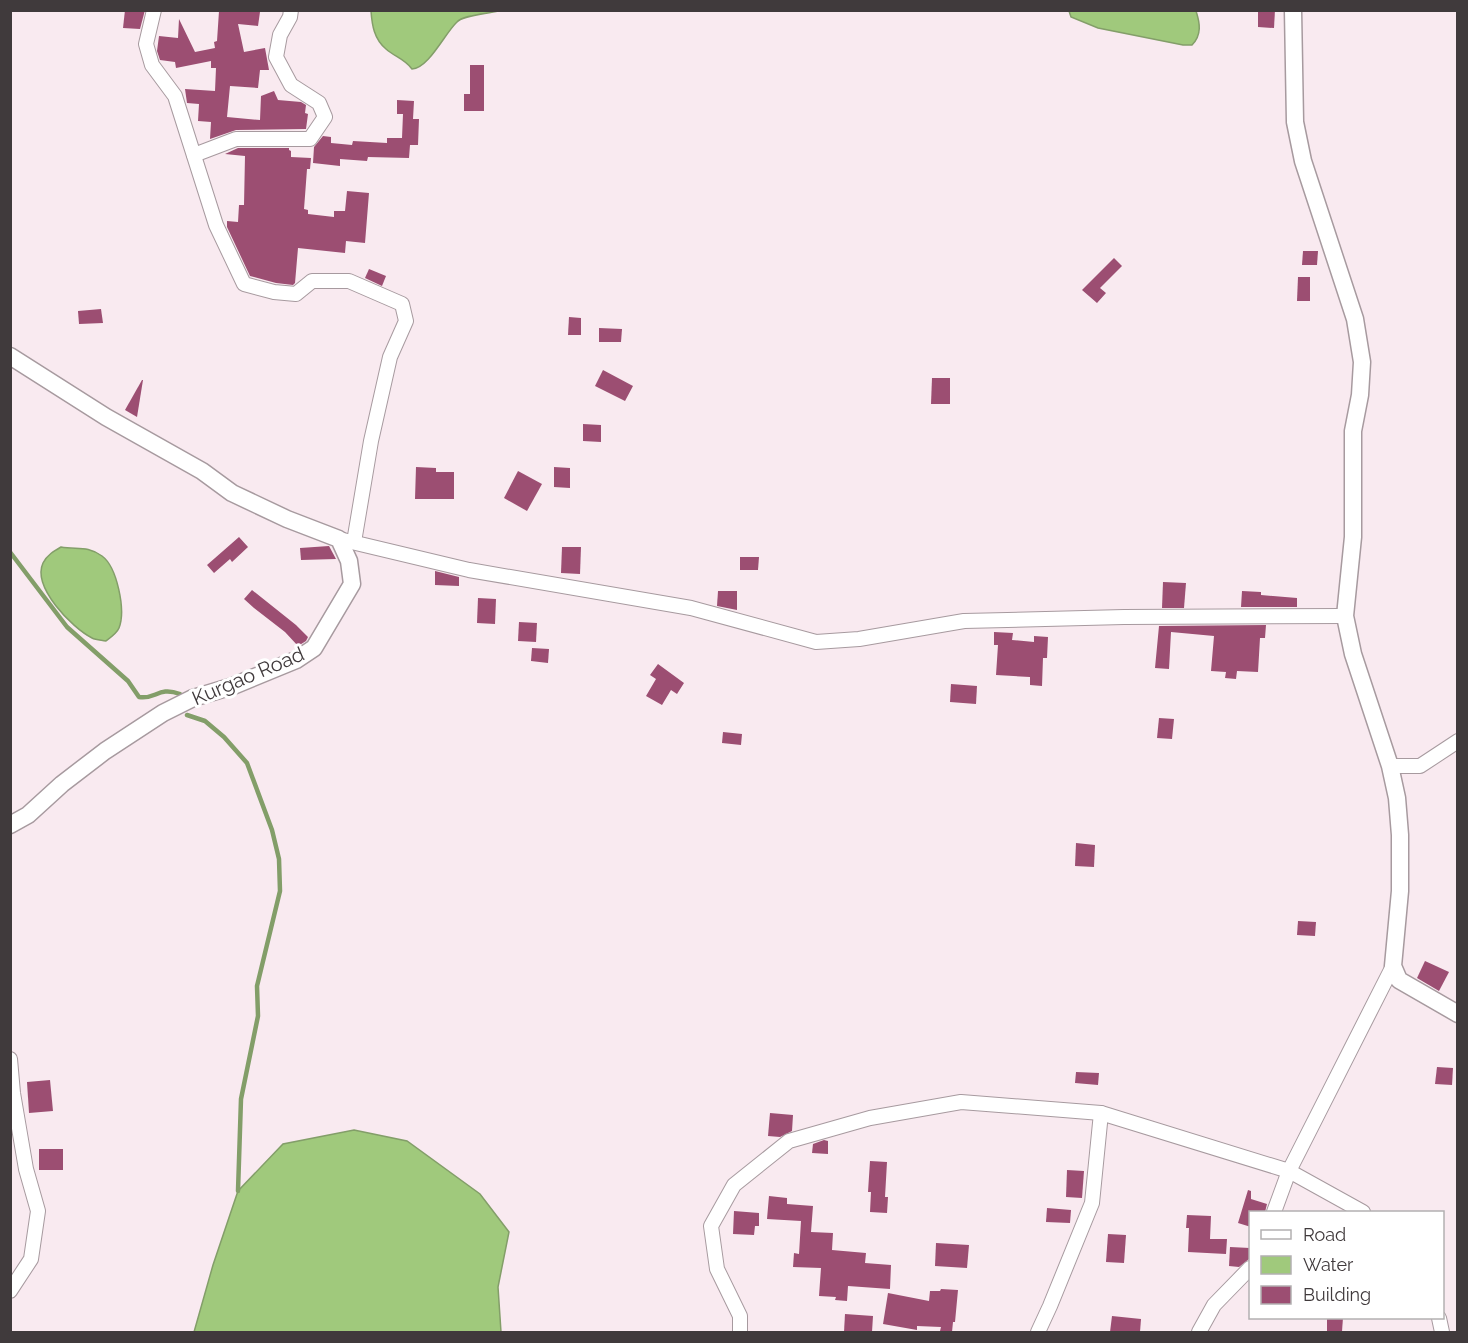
<svg xmlns="http://www.w3.org/2000/svg" width="1468" height="1343" viewBox="0 0 1468 1343" font-family="Raleway,sans-serif">
<style>
.water{fill:#a0c97c;stroke:#839e69;stroke-width:1.5}
.lines{fill:none;stroke-linecap:round;stroke-linejoin:round}
.stream{stroke:#839e69;stroke-width:4.5}
.building{fill:#9c4e72}
.minor-casing{stroke:#a79a9f;stroke-width:16}
.tertiary-casing{stroke:#a79a9f;stroke-width:19}
.minor{stroke:#fff;stroke-width:14}
.tertiary{stroke:#fff;stroke-width:16}
.labels{text-anchor:middle;stroke-width:6;stroke-linejoin:round;paint-order:stroke}
.street-label{font-size:20px;fill:#403a3c;stroke:#fff}
</style>
<rect width="100%" height="100%" fill="#f9eaf0"/>
<g class="water">
<path d="M371,11v-1l127,1c-11,3 -35,4 -41,11 -12,11 -28,46 -45,47 -7,-10 -17,-12 -26,-20 -12,-10 -14,-24 -15,-38z"/>
<path d="M1069,11h127c4,12 6,24 -4,34h-9l-85,-17 -27,-11z"/>
<path d="M61,547c16,3 26,-2 41,9 15,11 24,54 17,72 -2,5 -9,10 -13,13 -5,-1 -10,-1 -14,-3 -20,-10 -60,-51 -49,-75 4,-8 11,-12 18,-16z"/>
<path d="M354,1130l53,11 73,53 29,38 -11,55 3,45h-307l19,-67 25,-74 45,-47z"/>
</g>
<g class="lines">
<g class="stream">
<path d="M10,552l57,75 61,54 11,16c17,3 19,-11 41,-3"/>
<path d="M187,715l18,6 19,16 23,26 25,67 7,29 1,32 -23,95 1,30 -17,83 -3,92"/>
</g>
</g>
<g class="building">
<path d="M125,10h20l-5,19 -17,-1z"/>
<path d="M1258,10h17l-1,18 -16,-1z"/>
<path d="M219,11l41,1 -2,14 -20,-2 6,28 21,-4 4,22h-9l-2,18 -28,-2 -3,31 33,3 1,-24 13,-5 4,9 23,2 5,3 -1,8 3,1 -2,15 -70,1 -26,9 1,-17 -13,-1 1,-17 -12,-1 -2,-14 30,2 1,-23h-5v-7l-35,7 -1,-6 -15,-2 -3,-9 2,-15 19,2 1,-19 16,33 20,-4 -1,-6 3,-1z"/>
<path d="M470,65h14v46h-20v-17h6z"/>
<path d="M397,100l17,1 -1,18h6l-1,26h-8l-1,13 -41,-1 -1,4 -27,-2v7l-27,-3 1,-16 9,-11 8,1v6l21,2 1,-4 34,2v-5h15l1,-24h-6z"/>
<path d="M238,148h51v2l2,1v6l20,1 -1,11h-3l-2,27 -1,13 4,1v4l26,3v-6h11l2,-20 22,2 -4,50 -19,-2 -1,12 -47,-5 -3,35 -2,2 -17,-2 -26,-7 -23,-49v-6l11,1 1,-17h5l1,-49 -20,-2z"/>
<path d="M1303,251h15l-1,14h-15z"/>
<path d="M1114,258l8,8 -22,22 6,5 -9,10 -15,-13z"/>
<path d="M369,269l17,7 -4,10 -17,-8z"/>
<path d="M1298,277h12v24h-13z"/>
<path d="M101,309l2,14 -24,1 -1,-13z"/>
<path d="M569,317l12,1v17h-13z"/>
<path d="M599,328l23,1 -1,13h-22z"/>
<path d="M603,370l30,16 -8,15 -30,-15z"/>
<path d="M932,378h18v26h-19z"/>
<path d="M142,380h1l-6,37 -12,-7z"/>
<path d="M583,424l18,1v17l-18,-1z"/>
<path d="M416,467l20,1v4h18v27h-39z"/>
<path d="M554,467l16,1v20l-16,-1z"/>
<path d="M518,471l24,13 -15,27 -23,-13z"/>
<path d="M239,537l9,10 -16,15 -2,-3 -16,14 -7,-8z"/>
<path d="M329,546l7,13 -35,1 -1,-12z"/>
<path d="M562,547h19l-1,27 -19,-1z"/>
<path d="M740,557h19l-1,13h-18z"/>
<path d="M435,571l24,6v9l-24,-1z"/>
<path d="M1163,582l23,1 -2,25h-22z"/>
<path d="M252,590l44,35 12,12 -2,4 -8,5 -13,-14 -31,-24 -10,-9z"/>
<path d="M718,591h19v19l-20,-4z"/>
<path d="M1242,591l19,1v3l36,3v9h-56z"/>
<path d="M478,598l18,1 -1,25 -18,-1z"/>
<path d="M519,622l18,1 -1,19 -18,-1z"/>
<path d="M1266,625l-1,13h-5l-2,34 -21,-1 -1,8 -11,-1 1,-6 -15,-1 3,-35 -43,-4 -2,37 -14,-1 4,-42z"/>
<path d="M994,632l19,1 -1,7 22,2v-6l14,1 -1,21h-4l-1,28 -12,-1v-8l-34,-2 2,-30h-4z"/>
<path d="M532,648l17,1 -1,14 -17,-2z"/>
<path d="M658,664l26,19 -7,11 -6,-4 -9,15 -16,-9 10,-17 -6,-4z"/>
<path d="M951,684l26,2 -1,18 -26,-2z"/>
<path d="M1159,718l15,1 -2,20 -15,-1z"/>
<path d="M723,732l19,2 -1,11 -19,-2z"/>
<path d="M1076,843l19,2 -1,22 -19,-1z"/>
<path d="M1298,921l18,1 -1,14 -18,-1z"/>
<path d="M1425,961l24,11 -10,19 -22,-13z"/>
<path d="M1437,1067l16,1 -1,17 -17,-1z"/>
<path d="M1076,1072l23,1 -1,12 -23,-2z"/>
<path d="M50,1080l3,31 -24,2 -2,-31z"/>
<path d="M770,1113l23,2 -1,16 -12,6 -12,-1z"/>
<path d="M824,1140l4,1v13l-16,-1 1,-9z"/>
<rect x="39" y="1149" width="24" height="21"/>
<path d="M870,1161l17,1 -2,35h3l-1,16 -17,-1 1,-20h-3z"/>
<path d="M1067,1170l17,1 -2,27 -16,-1z"/>
<path d="M1248,1190l3,1v8l16,5 -2,8h-14v15l-13,-4z"/>
<path d="M769,1196l18,2v6l26,2 -2,26 22,1 -1,17 34,3 -1,10 26,2 -1,24 -42,-3 -1,15 -12,-1 1,-3 -17,-1 2,-28 -28,-1 1,-14 5,1 2,-33 -34,-2z"/>
<path d="M1047,1208l24,2 -1,13 -24,-1z"/>
<path d="M734,1211l25,2v13h-4l-1,9 -21,-1z"/>
<path d="M1187,1215l24,1 -1,23h17l-1,15 -38,-2 1,-24h-3z"/>
<path d="M1108,1234l18,1 -2,28 -18,-1z"/>
<path d="M936,1243l33,2 -2,23 -32,-2z"/>
<path d="M1230,1247l20,1 -1,11 -10,8 -10,-1z"/>
<path d="M941,1289l17,1 -3,32h-2l-1,10 -12,-1 1,-4 -24,-1v4l-34,-6 5,-31 41,8 1,-10h10z"/>
<path d="M845,1314l28,2 -1,16h-28z"/>
<path d="M1112,1316l29,3 -1,13h-30z"/>
<path d="M1327,1317h16l-1,15 -15,-1z"/>
</g>
<g class="lines">
<g class="minor-casing">
<g id="minor">
<path d="M154,10l-8,34 6,21 23,31 41,129 28,59 30,8 22,2 16,-13h37l53,23 4,17 -16,36 -19,84 -17,101"/>
<path d="M194,155l42,-16h74l15,-22 -6,-14 -28,-18 -15,-28 4,-22 10,-18 1,-7"/>
<path d="M339,539l130,31 222,38 125,34 43,-3 105,-18 160,-4 221,-1"/>
<path d="M1390,766h30l38,-25"/>
<path d="M10,1059l3,34 13,76 12,42 -7,48 -21,32"/>
<path d="M1274,1212l15,-41 104,-205"/>
<path d="M1439,1318l3,14"/>
<path d="M740,1332v-16l-23,-47 -6,-43 23,-41 55,-44 81,-23 91,-16 140,11 188,58 74,41"/>
<path d="M1038,1332l12,-26 42,-103 9,-90"/>
<path d="M1199,1332l15,-27 36,-37"/>
</g>
</g>
<g class="tertiary-casing">
<g id="tertiary">
<path d="M1293,10l2,112 8,39 52,158 7,43 -2,33 -7,36v106l-8,79 8,38 37,112 7,32 3,37v56l-7,75 6,14 59,34"/>
<path d="M10,356l96,61 96,54 30,22 55,26 52,20 10,22 3,23 -38,64 -18,12 -63,26 -40,12 -30,15 -58,38 -43,33 -34,31 -18,10"/>
</g>
</g>
<use href="#minor" class="minor"/>
<use href="#tertiary" class="tertiary"/>
</g>
<g class="labels">
<g class="street-label">
<text transform="translate(248 676) rotate(-23)" y="7">Kurgao Road</text>
</g>
</g>
<rect width="1468" height="1343" fill="none" stroke="#403a3c" stroke-width="24"/>
<rect x="1249" y="1211" width="195" height="108" fill="#ffffff" stroke="#b3b0b1" stroke-width="1.5"/>
<rect x="1261" y="1230" width="30" height="9" fill="#ffffff" stroke="#b3b0b1" stroke-width="1.5"/>
<text x="1303" y="1241" font-size="18" fill="#403a3c">Road</text>
<rect x="1261" y="1256" width="30" height="18" fill="#a0c97c" stroke="#b3b0b1" stroke-width="1.5"/>
<text x="1303" y="1271" font-size="18" fill="#403a3c">Water</text>
<rect x="1261" y="1286" width="30" height="18" fill="#9c4e72" stroke="#b3b0b1" stroke-width="1.5"/>
<text x="1303" y="1301" font-size="18" fill="#403a3c">Building</text>
</svg>
